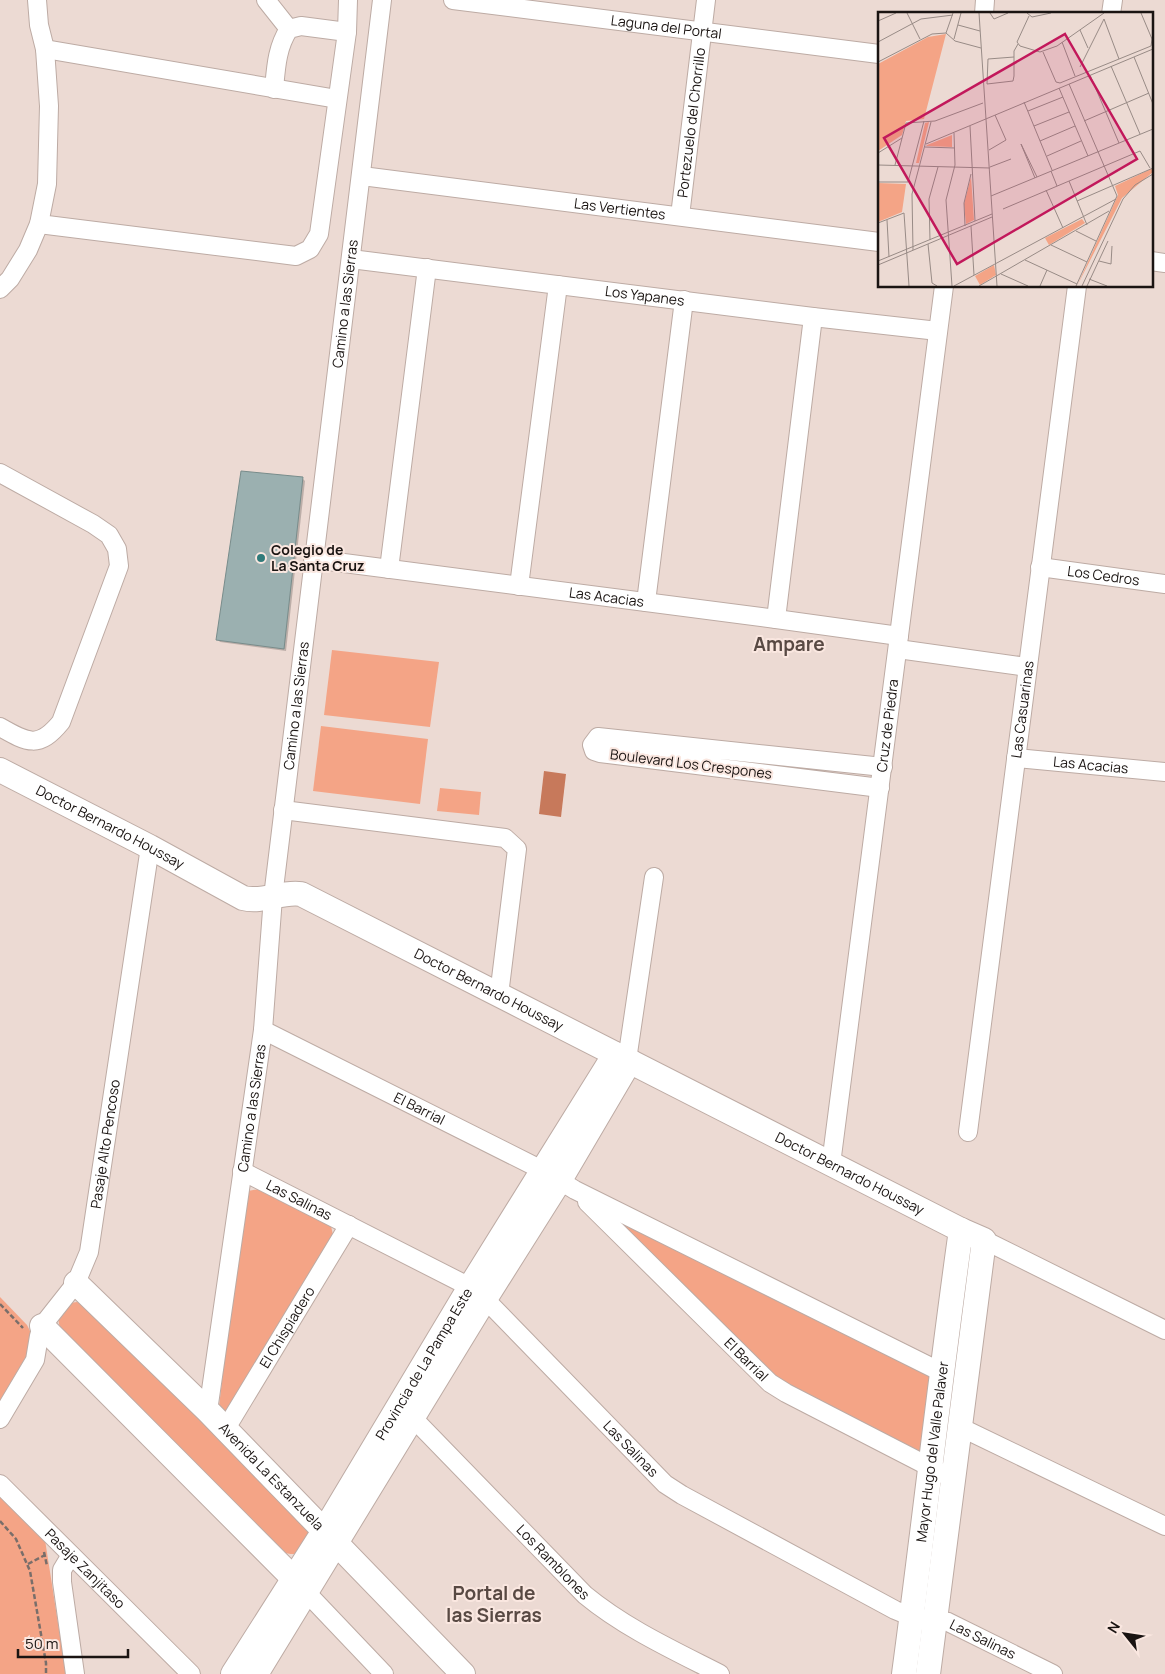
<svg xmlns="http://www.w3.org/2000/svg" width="1165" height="1674" viewBox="0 0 1165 1674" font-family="Manrope,sans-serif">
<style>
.green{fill:#f4a486}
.water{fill:#c7795b}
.shadow{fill:#0003}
.building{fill:#9bb0b0;stroke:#788c8b}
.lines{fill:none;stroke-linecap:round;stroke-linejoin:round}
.street-casing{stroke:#bdaba4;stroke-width:20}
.secondary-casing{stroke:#bdaba4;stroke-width:26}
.path{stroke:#796e6a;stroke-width:2.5;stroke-dasharray:5 2.5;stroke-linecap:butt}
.street{stroke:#fff;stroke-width:18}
.secondary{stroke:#fff;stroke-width:24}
.poi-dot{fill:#317b7b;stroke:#fae7e0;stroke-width:2}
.labels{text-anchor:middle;stroke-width:4;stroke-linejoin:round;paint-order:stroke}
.street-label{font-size:14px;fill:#1a1412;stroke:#fae7e0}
.poi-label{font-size:14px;font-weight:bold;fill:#1a1412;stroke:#fae7e0;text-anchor:start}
.district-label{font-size:19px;font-weight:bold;fill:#584943;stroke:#fae7e0}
.inset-road{fill:none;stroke:#988b86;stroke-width:1}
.view{fill:#c2185b;fill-opacity:0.15;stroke:#c2185b;stroke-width:2.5}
.inset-edge{fill:none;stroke:#1a1412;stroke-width:2.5}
</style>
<rect width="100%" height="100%" fill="#ecdad3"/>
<g class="green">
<path d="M332,650l107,12 -9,65 -106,-12z"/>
<path d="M321,726l107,13 -8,65 -107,-13z"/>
<path d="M440,788l41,4 -2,23 -42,-4z"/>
<path d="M259,1189l72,37 2,9 -107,179 -7,-7 23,-207 6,-9z"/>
<path d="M627,1220l302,156 4,9 -9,63 -9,5 -136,-71 -157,-154 1,-7z"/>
<path d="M0,1297l27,28 6,12 -2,11 -31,53z"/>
<path d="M77,1302l8,3 224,223 1,7c-7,10 -9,23 -24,18l-224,-221 -3,-8 -1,-9 12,-12z"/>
<path d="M0,1494l45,46 21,134h-66z"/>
</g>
<path class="water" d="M544,771l22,3 -5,43 -22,-3z"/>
<path class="shadow" d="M302,478l3,3 -19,170 -66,-9 -3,-3z"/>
<path class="building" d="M241,471l62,6 -19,172 -68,-9z"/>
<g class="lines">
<g class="street-casing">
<g id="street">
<path d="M266,0l23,29"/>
<path id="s1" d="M453,0l426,54"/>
<path d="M984,14l1,-14"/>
<path d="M1111,14l2,-14"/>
<path d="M45,49l292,50"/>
<path d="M274,89c2,-22 3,-42 15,-60l12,-3 46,6"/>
<path id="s2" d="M362,176l517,66"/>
<path id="s3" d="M680,216l26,-216"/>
<path d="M39,224l257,32 14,-7 9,-15 28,-202 1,-32"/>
<path id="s4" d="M351,259l462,58 125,14"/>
<path d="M1151,261l14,2"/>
<path d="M0,289l10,-10 18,-29 11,-26 8,-40 2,-78 -4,-57 -6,-24 -2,-25"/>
<path d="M0,473l93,51 16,11 8,14 2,17 -58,156c-22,27 -33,21 -61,5"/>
<path id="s5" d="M313,559l463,60 123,17"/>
<path id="s6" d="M1040,567l125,17"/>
<path d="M389,569l38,-301"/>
<path d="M519,586l39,-301"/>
<path d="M646,602l38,-302"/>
<path d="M776,619l37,-302"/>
<path d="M898,649l129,18"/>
<path id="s7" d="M1016,758l149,14"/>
<path d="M880,788l-280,-35 -6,-2 -2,-6 6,-8 285,30"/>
<path d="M283,810l222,28 12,11 -18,146"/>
<path id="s8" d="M263,1030l281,141 31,19 366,182"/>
<path d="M627,1060l27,-183"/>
<path id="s9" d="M968,1132l109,-846"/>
<path id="s10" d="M831,1164l113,-878"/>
<path id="s11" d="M242,1171l228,116 15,12 180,185 17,11 213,115 17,7 36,5 105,52"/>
<path id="s12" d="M587,1202l183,181 16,10 167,86"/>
<path d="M984,1240l181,90"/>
<path id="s13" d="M208,1411l55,-381 10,-133 109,-897"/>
<path id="s14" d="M413,1418l172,177c40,33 88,55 135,79"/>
<path id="s15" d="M0,1419l35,-59 4,-24 3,-10 34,-43 13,-31 61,-405"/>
<path d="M960,1427l205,99"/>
<path id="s16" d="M225,1430l124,-205"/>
<path id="s17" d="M0,1484l191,190"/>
<path d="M71,1555l-9,15v12l13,92"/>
<path d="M306,1592l78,82"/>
</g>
</g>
<g class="secondary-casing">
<g id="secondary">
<path id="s18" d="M0,770l150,77 93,51c20,5 38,-7 58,-4l660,336 23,10 -56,434"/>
<path id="s19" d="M76,1283l132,128 255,263"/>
<path d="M42,1326l262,263"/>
<path id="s20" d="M233,1674l91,-143 146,-244 145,-233"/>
<path d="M256,1674l229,-375 75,-119 70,-119"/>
<path id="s21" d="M904,1674c20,-148 36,-296 57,-444"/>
</g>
</g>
<g class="path">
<path d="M0,1304l23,24"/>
<path d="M0,1521l16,18 14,32 16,92v11"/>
<path d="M44,1552l3,14"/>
<path d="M28,1564l17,-9"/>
</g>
<use href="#street" class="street"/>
<use href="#secondary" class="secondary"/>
</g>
<circle class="poi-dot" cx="261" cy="558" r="5"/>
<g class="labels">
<g class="street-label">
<text dy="5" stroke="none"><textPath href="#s1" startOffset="215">Laguna del Portal</textPath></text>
<text dy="5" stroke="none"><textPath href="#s3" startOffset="94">Portezuelo del Chorrillo</textPath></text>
<text dy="5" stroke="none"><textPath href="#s2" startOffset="260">Las Vertientes</textPath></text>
<text dy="5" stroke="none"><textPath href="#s4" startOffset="296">Los Yapanes</textPath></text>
<text dy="5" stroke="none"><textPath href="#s13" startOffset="1116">Camino a las Sierras</textPath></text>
<text dy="5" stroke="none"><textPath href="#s6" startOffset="64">Los Cedros</textPath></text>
<text dy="5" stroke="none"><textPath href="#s5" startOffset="296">Las Acacias</textPath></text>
<text dy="5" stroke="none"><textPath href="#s13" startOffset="711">Camino a las Sierras</textPath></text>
<text dy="5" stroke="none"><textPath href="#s9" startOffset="426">Las Casuarinas</textPath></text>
<text dy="5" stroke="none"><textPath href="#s10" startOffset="442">Cruz de Piedra</textPath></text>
<text transform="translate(691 764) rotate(7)" y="5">Boulevard Los Crespones</text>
<text dy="5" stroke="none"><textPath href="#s7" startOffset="75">Las Acacias</textPath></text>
<text dy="5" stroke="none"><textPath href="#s18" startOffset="124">Doctor Bernardo Houssay</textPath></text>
<text dy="5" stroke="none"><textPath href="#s18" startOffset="544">Doctor Bernardo Houssay</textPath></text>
<text dy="5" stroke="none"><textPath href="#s13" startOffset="306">Camino a las Sierras</textPath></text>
<text dy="5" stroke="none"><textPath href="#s8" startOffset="175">El Barrial</textPath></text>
<text dy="5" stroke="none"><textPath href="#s15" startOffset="301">Pasaje Alto Pencoso</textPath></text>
<text dy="5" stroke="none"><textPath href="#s18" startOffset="949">Doctor Bernardo Houssay</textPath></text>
<text dy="5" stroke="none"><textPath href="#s11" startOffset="64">Las Salinas</textPath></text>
<text dy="5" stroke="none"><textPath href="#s16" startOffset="120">El Chispiadero</textPath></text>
<text dy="5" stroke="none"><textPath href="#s12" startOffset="224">El Barrial</textPath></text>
<text dy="5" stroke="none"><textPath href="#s20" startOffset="364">Provincia de La Pampa Este</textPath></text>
<text dy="5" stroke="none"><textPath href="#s11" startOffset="484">Las Salinas</textPath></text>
<text dy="5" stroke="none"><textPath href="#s21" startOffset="224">Mayor Hugo del Valle Palaver</textPath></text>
<text dy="5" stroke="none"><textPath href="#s19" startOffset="275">Avenida La Estanzuela</textPath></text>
<text dy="5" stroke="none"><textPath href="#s14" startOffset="201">Los Ramblones</textPath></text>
<text dy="5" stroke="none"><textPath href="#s17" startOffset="120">Pasaje Zanjitaso</textPath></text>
<text dy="5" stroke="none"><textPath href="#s11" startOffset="889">Las Salinas</textPath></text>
</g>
<g class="poi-label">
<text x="271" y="555">Colegio de<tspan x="271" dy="16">La Santa Cruz</tspan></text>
</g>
<g class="district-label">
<text x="789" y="651">Ampare</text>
<text x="494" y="1600">Portal de<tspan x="494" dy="22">las Sierras</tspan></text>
</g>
</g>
<g transform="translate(878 12)">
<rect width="275" height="275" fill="#ecdad3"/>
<path d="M68,22l-22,85 -18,2 -4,14 -24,16v-87l50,-27zM51,110l-10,41h-3l9,-40zM74,123v12l-26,-1 1,-1zM275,156v4l-31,26 -45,88 41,-91 -3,-9zM93,165l3,43 -8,4 -2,-20zM0,171l28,1 -4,28 -24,10zM204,207l3,4 -36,22 -4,-7zM116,253l2,10 -16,10 -5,-9z" fill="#f4a486"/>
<path class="inset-road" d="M29,1l13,26M101,1l18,273M112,1l4,6 14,-6M149,1l5,4 19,-4M151,4l-12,26 3,4 20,6 17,-6 47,-33M226,7l15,40M0,9l18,-8M80,13l22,6M202,18l8,18M68,21l7,-20M76,27l7,-26M0,30l43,-23 32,-4M184,30l13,34M165,40l13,30 4,1 91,-37 1,-7 -11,-26M136,45l-26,2 -1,25 26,-3 1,-5v-25l4,-7M256,45l19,47M0,50l54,-28 14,-1 9,8 26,7M233,54l29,68M202,55l24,-48M212,63l29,68M191,72l48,112 -41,90M181,76l29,68M146,90l28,68M150,99l35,-14M206,109l65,-28M92,114l5,95M156,114l35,-14M162,129l35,-15M48,132l227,-95M47,135l30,1M111,138l17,-10 -11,-25M0,141l24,-15M169,144l34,-15M0,153l112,3M17,153l11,-42 29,-2 48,-18M112,155l21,-8M173,159l6,15M157,166l-14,-34 16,33M191,169l18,44M0,170h30l16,-61M168,178l17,38M113,184l162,-67M199,189l76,-33M125,197l137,-58 10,17M26,201l5,73M9,208l2,37M0,211l26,-10M87,214l-1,-23 7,-29M93,214l3,49M198,219l20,10M52,228l-1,-41 9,-32M50,232l4,39 5,3M173,233l36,17M35,238l-1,-56 19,-72M147,248l52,24M0,249l114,-47M221,249l12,3 1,-18M0,253l114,-48M123,262l27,12M211,267l18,7M74,274l-6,-86 9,-35 -1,-32M76,274l162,-87M101,274l130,-75M162,274l7,-16M204,274l41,-87 12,-14 18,-11M209,274l21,-45"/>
<path class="view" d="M187,22l72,125 -180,105 -73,-126z"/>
<rect width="275" height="275" class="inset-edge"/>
</g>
<g transform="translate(1125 1634) rotate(300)" stroke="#fae7e0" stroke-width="4" paint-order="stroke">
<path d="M0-4L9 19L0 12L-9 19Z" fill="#1a1412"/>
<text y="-8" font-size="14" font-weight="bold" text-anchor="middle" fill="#1a1412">N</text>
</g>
<path d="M18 1649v8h110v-8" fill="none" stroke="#1a1412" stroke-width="2.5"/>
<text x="25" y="1649" font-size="15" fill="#1a1412" stroke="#fae7e0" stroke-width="4" paint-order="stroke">50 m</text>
</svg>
